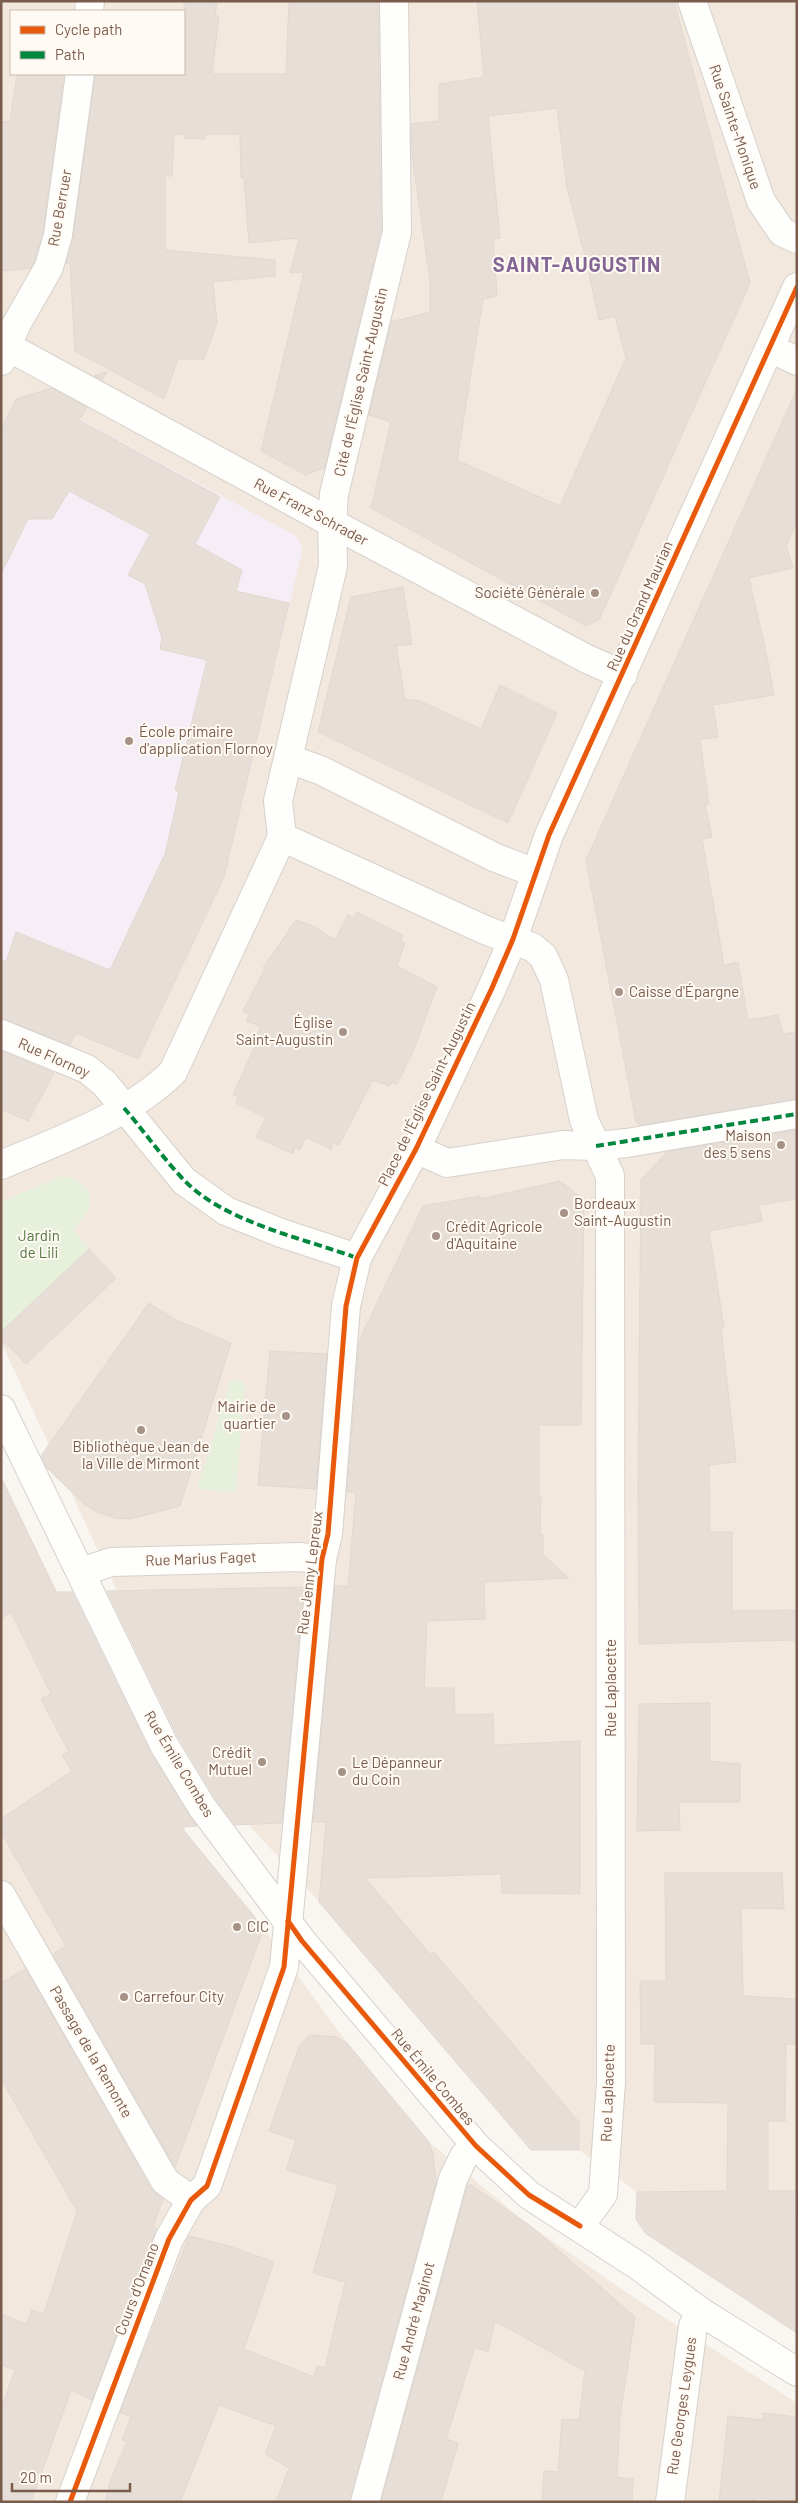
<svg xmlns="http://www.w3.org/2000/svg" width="798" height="2503" viewBox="0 0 798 2503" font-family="Barlow,sans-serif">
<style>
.residential{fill:#f2e8de;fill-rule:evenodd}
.education{fill:#f6eef6}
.green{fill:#e7f0db}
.building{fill:#e6ded7;stroke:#e2d8d2;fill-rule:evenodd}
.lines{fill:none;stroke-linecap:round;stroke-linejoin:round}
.minor-casing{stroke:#d7d1cb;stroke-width:30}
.minor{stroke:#fefefd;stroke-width:28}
.quiet{stroke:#00873e;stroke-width:4;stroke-dasharray:8 4;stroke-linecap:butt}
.cycleway-casing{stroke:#fffaf3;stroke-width:8}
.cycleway{stroke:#e8590c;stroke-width:5}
.poi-dot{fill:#a69286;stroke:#fffaf3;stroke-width:2}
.labels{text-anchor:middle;stroke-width:4;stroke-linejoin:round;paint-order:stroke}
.street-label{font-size:15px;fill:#7a5c4d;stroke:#fffaf3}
.poi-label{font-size:15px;fill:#7a5c4d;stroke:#fffaf3;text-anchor:start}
.park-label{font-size:15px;fill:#537a41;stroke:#fffaf3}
.district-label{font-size:20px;font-weight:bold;letter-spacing:1px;fill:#846695;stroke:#fffaf3}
</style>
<rect width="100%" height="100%" fill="#f9f5f0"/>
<g class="residential">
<path d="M1,1h796v2332l-152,-100 -9,-14 1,-27 -58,-42h-48l-212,-248 -71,-78 -79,-127 -52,-106 -116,-249zM11,11h173v63h-173z"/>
<path d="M1,1478l121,245 67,114 69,84 89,122 81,98 98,82 122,84 149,96v99h-796z"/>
</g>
<path class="education" d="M33,394l263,142 7,12 -79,329 -86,182 -137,-57v-573z"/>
<g class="green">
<path d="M61,1176c20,2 38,17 25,38 -3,6 -9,11 -13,15l16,20 -88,83v-130z"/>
<path d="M231,1379l14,4 -9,110 -39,-4z"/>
</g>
<g class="building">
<path d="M184,1h33l-2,15h4l-7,58h74l3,-73h89l3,229 -56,237 -19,8 -45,-24 43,-179 -14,1 9,-35 -50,5 -5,-65h-3l-1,-44h-35v5l-21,-1v-4h-10l-2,42h-7v74l110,10v16l-62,6 4,41 -13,36h-26l-14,40 -89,-48 -5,-88 -4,1 7,-27 22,-163h89z"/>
<path d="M477,1h197l76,282 -151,337 -13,6 -215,-118 20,-86 -22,-7 22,-93 39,-10v-31l-18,-126 -1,-31 28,-3v-37l45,-7zM557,108l10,79 21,82 11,51 16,-4 11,42 -66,148 -103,-46 26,-161 14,-3 -4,-57 7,-1 -12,-122z"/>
<path d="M17,74h47l-21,158 -9,29 -3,7 -30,3v-150l9,1z"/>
<path d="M107,372l-5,8 -8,-4z"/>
<path d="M52,388l35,19 -8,13 141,77 -25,47 47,26 -6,21 53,12 -65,274 -86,182 -62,-26 -6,12 -69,-26v-59l5,2 10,-30 94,38 55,-116 14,-62 -4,-2 32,-130 -47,-11 2,-11 -17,-54 -17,-9 22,-41 -81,-43 -17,28h-24l-27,55v-145l15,-30z"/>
<path d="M797,389v133l-11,24 7,22 -44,10 17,74 8,43 -61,10 5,32 -18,2 9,65h-4l7,33 -10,2 22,126 14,-3 10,58 30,-5 5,19 14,-2v67l-157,26 -4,-3 -50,-262z"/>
<path d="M403,587l9,57 -16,2 9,53 15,2 61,28 19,-44 57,28 -49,110 -190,-91 33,-135z"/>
<path d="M357,912l46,23 -2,6 4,2 -8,23 40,21 -23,62 -17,35 -5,-2 -3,4 -16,-6 -34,65 -6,-2 -2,6 -25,-12 -6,13 -5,-3 -2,7 -37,-17 10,-19 -30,-15 3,-6 -6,-2 22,-49 5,-20 -14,-5 3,-7 -6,-3 22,-42 -2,-1 33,-48 17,6 22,14 13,-25 6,3z"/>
<path d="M1,1051l53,22 -26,48 -27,-12z"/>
<path d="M797,1130v69l-38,6 3,16 -53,10 15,97 -3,1 15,133 -27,3 1,67h22v79l65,-1v30l-158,4 -1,-159 3,-305 26,-28z"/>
<path d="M560,1181l24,19 -3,225h-42v71h2l-1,39h3v20l26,23 -85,4 1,37 -58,2 -3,67h30l1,27 38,-1 1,31 86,-4v153l-78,-1 -1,-19 -136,4 66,77 3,-3 145,170v28h-48l-212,-248 7,-80h-13l22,-236h13l8,-94h-9l12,-151 64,-135 57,-10v3z"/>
<path d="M89,1249l27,29 -90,86 -25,-25v-7z"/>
<path d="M149,1303l27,17 55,23 -51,163 -50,13 -15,-1 -18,-6 -13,-8 -37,-36 -6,-12z"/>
<path d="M270,1351l57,3 -11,135 -58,-4z"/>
<path d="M1,1477l55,115h16l78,160 47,74 -16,1 77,94 3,15 -86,231 -122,-213 13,-8 -65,-114v-13l71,-48 -10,-16 7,-3 -28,-53 10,-5 -40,-82 -10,6z"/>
<path d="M304,1587l-22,236 -47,2 -20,-27 -37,-61 -71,-146z"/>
<path d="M710,1703v58l30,3v38h-61l1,28 -43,1 2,-127z"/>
<path d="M665,1873h117l2,36 -43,-1 2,88 54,3v45h-11l-1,77h-17v70h28l1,142 -152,-100 -9,-14 1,-27 90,-1 1,-88 -74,-1 1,-58h-14l-1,-63h26z"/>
<path d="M26,1969l125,220 12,10 -10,28 4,1 -65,172 -21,-10 -40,112h-30v-93l14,-39 -14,-5v-51l25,10 6,-14 12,4 33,-103 -76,-132v-96z"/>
<path d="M313,2035l23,2 11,6 81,98 5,12 3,29 -86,320h-74l13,-34 -24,-14 11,-28 -57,-21 -39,97h-75l6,-23 16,-37 -5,-2 9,-23 -11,-5 69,-176 40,10 45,16 -30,87 70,28 3,-11 8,2 20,-86 -32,-9 25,-88 -52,-15 10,-30 -27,-9 30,-84 9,-11z"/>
<path d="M471,2185l61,42 103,90 -15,100 -3,60 16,2 -1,23h-90l2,-31 14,1 4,-53 17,1 6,-49 -90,-50 -7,31 -13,-5 -29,92 12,4 -17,59h-60l86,-316z"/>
<path d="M763,2413l34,4v85l-41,-4v4h-37l9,-86 35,4z"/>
</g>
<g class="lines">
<g class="minor-casing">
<g id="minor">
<path d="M692,1l69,200 21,31 15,7"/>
<path d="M89,11l1,-10"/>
<path d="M1,343l331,180 255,136 36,16"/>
<path d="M770,348l27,13"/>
<path d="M1,361l15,-36 33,-58 9,-32 22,-161"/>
<path d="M289,759l31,11 176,88 40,15"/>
<path d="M282,837l-4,-36 55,-235 -1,-43 2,-29 63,-262 -3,-231"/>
<path d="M1,1034l86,35 18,15 79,97 42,30 55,22 76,25"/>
<path d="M416,1149l31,14 116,-18 33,1 31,-3 170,-29"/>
<path d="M1,1165c59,-25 126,-48 172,-93l109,-235 203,93 47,17 11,9 11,24 30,140 26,56 1,906 -8,112 -23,32"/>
<path d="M1,1409l163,336 38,62 100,134 174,205 53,49 111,72 61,45 96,60"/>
<path d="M82,1572l29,-10 188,-5 23,2"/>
<path d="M1,1895l164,286 26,19"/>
<path d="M70,2502l99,-263 22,-39 16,-14 77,-219 38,-408 6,-25 18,-228 11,-48 59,-109 76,-161 21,-49 36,-104 248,-548"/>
<path d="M365,2502l88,-323 11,-23 12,-10"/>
<path d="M670,2502l23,-176 8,-14"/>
</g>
</g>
<use href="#minor" class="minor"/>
<g class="quiet">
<path d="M124,1108c20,23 38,49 59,71 40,43 120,59 174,79"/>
<path d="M596,1146l201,-32"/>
</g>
<g class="cycleway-casing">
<g id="cycleway">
<path d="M288,1921l14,20 174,205 53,49 51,31"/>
<path d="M70,2502l99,-263 22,-39 16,-14 77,-219 38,-408 6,-25 18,-228 11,-48 59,-109 76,-161 21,-49 36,-104 248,-548"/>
</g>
</g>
<use href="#cycleway" class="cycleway"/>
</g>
<g class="poi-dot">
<circle cx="595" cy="593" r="5"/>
<circle cx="129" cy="741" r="5"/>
<circle cx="619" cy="992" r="5"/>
<circle cx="343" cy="1032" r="5"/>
<circle cx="781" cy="1145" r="5"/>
<circle cx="564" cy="1213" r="5"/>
<circle cx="436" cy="1236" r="5"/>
<circle cx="286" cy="1416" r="5"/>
<circle cx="141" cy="1430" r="5"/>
<circle cx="262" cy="1762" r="5"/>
<circle cx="342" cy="1772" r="5"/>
<circle cx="237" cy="1927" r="5"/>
<circle cx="124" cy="1997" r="5"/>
</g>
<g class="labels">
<g class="street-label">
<text transform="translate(735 127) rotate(71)" y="5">Rue Sainte-Monique</text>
<text transform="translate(60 208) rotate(-80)" y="5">Rue Berruer</text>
<text transform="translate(361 382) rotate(-77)" y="5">Cité de l'Église Saint-Augustin</text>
<text transform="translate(311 512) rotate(28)" y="5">Rue Franz Schrader</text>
<text transform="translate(640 606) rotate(-66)" y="5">Rue du Grand Maurian</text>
<text transform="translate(54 1058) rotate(24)" y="5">Rue Flornoy</text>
<text transform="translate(427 1094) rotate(-64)" y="5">Place de l'Église Saint-Augustin</text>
<text transform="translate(201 1559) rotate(-2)" y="5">Rue Marius Faget</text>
<text transform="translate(310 1573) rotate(-83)" y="5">Rue Jenny Lepreux</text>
<text transform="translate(611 1688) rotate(-90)" y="5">Rue Laplacette</text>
<text transform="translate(179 1764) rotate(59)" y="5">Rue Émile Combes</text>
<text transform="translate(91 2052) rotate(60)" y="5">Passage de la Remonte</text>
<text transform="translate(433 2077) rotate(50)" y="5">Rue Émile Combes</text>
<text transform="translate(608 2093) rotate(-88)" y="5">Rue Laplacette</text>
<text transform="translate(137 2289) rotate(-69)" y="5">Cours d'Ornano</text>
<text transform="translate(414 2321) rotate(-75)" y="5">Rue André Maginot</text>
<text transform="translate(682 2406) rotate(-82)" y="5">Rue Georges Leygues</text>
</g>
<g class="poi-label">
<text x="585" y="598" text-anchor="end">Société Générale</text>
<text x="139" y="737">École primaire<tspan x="139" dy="17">d'application Flornoy</tspan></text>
<text x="629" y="997">Caisse d'Épargne</text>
<text x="333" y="1028" text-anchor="end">Église<tspan x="333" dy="17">Saint-Augustin</tspan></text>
<text x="771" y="1141" text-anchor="end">Maison<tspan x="771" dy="17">des 5 sens</tspan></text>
<text x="574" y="1209">Bordeaux<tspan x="574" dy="17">Saint-Augustin</tspan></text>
<text x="446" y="1232">Crédit Agricole<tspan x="446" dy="17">d'Aquitaine</tspan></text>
<text x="276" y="1412" text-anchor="end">Mairie de<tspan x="276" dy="17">quartier</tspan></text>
<text x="141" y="1452" text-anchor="middle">Bibliothèque Jean de<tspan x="141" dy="17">la Ville de Mirmont</tspan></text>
<text x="252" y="1758" text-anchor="end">Crédit<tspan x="252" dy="17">Mutuel</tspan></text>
<text x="352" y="1768">Le Dépanneur<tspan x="352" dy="17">du Coin</tspan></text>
<text x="247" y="1932">CIC</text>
<text x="134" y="2002">Carrefour City</text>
</g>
<g class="park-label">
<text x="39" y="1241">Jardin<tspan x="39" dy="17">de Lili</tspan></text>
</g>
<g class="district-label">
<text x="577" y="272">SAINT-AUGUSTIN</text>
</g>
</g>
<rect width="798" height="2503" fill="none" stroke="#7a5c4d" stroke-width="5"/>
<rect x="10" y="10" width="175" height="65" fill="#fffaf3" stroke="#cabbb1"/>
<rect x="20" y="26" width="25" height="8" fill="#e8590c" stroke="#cabbb1"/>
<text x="55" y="35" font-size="15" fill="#7a5c4d">Cycle path</text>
<rect x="20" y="51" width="25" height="8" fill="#00873e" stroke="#cabbb1"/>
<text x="55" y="60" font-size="15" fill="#7a5c4d">Path</text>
<path d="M12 2483v8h118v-8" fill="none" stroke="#7a5c4d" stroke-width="2.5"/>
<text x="20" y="2483" font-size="15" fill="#7a5c4d" stroke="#fffaf3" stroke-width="4" paint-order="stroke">20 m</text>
</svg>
